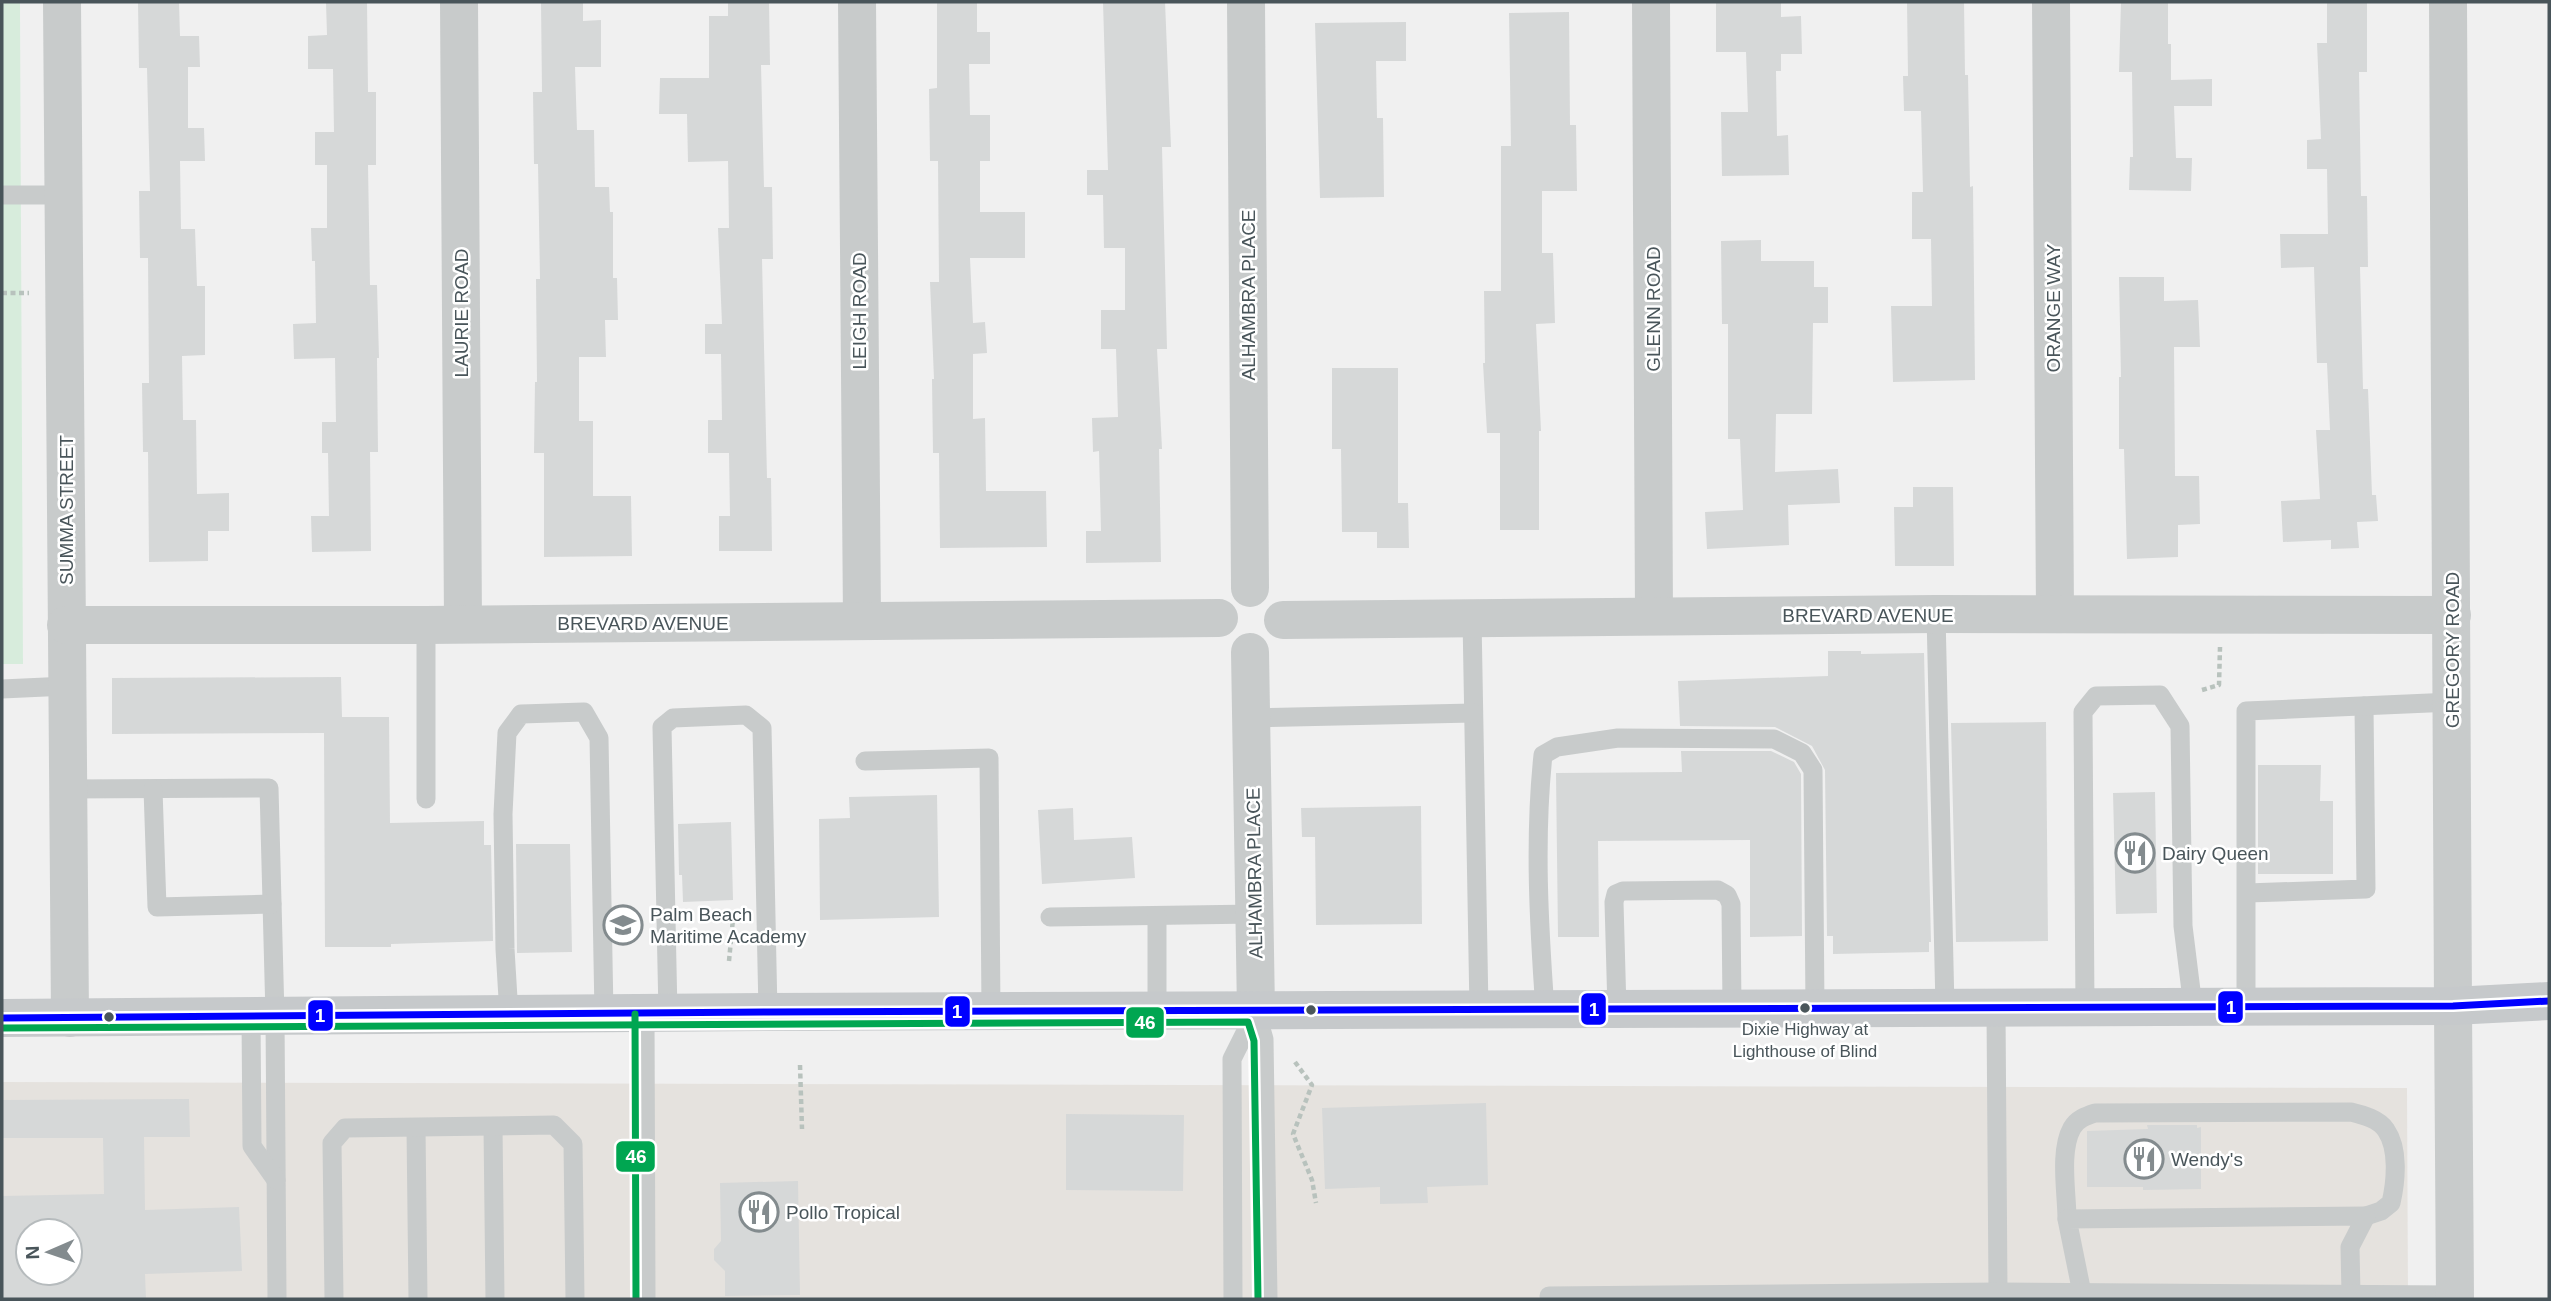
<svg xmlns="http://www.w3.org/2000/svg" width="2551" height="1301" viewBox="0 0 2551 1301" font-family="Arial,sans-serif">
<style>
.commercial{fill:#e5e2de;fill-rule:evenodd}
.green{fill:#d7ecdc}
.building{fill:#d6d8d8;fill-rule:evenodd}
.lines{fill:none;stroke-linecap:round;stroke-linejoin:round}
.path{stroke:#b8c2bd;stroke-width:4.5;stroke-dasharray:5 3.5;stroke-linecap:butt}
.service{stroke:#c8cbcb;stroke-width:19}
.minor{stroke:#c8cbcb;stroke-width:38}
.tertiary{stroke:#c8cbcb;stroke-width:38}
.primary{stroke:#c6c9cb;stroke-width:38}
.bus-1-casing{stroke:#fff;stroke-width:12}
.bus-2-casing{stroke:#fff;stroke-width:12}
.bus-1{stroke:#00f;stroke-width:7}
.bus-2{stroke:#00a651;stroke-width:7}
.bus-dot{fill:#49555a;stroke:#fff;stroke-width:2.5}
.labels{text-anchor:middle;stroke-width:5;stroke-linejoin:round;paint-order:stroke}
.bus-label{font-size:17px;fill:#49555a;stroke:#fff}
.street-label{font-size:19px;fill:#49555a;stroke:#fff}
.poi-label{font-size:19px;fill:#49555a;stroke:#fff;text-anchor:start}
.line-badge{stroke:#fff;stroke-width:2.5}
.badge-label{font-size:19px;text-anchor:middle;font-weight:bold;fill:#fff}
</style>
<rect width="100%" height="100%" fill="#f0f0f0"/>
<path class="commercial" d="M2,1082l2405,6 1,211h-2406zM28,1231h42v42h-42z"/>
<path class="green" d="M2,2h18l3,662h-21z"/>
<g class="building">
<path d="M138,2h41l1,34h19l1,31h-12v61h16l1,33h-25l1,68h14l2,57h8v69l-23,1 1,64h13l1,74 32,-1v38h-21v30l-59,1 -1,-110h-5l-1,-69h7l-1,-125h-8l-1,-67h11l-3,-123h-8z"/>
<path d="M326,2h41l1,90h8v73h-8l2,120h7l2,73h-2l1,94h-8l1,99 -59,1 -1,-36h18l-1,-63h-6v-31h14l-1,-64 -41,1 -1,-35 23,-1 -1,-62h-3l-1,-33h16v-63h-12v-33h19l-1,-63h-25v-33l19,-1z"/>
<path d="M541,2h42v19l18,-1v47h-26l2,63h17l1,57h14l1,25h3v66h4l1,42h-13l1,37h-27v64h14v75h38l1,60 -88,1v-104h-10l1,-71h2l-1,-103h4l-2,-115h-4l-1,-72h9z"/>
<path d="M728,2h41l1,63h-9l3,122h8l1,72h-11l5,219h4l1,73h-53v-35h11l-1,-63h-21v-33h14l-1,-66h-16v-30h17l-4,-96h11l-1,-67 -40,1 -1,-48h-28l1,-36h49v-62h19z"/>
<path d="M937,2h40v30h13v32h-21l1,51h20v46h-10v51h45v46h-55l3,65 12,-1 2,31 -14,1v65l12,-1 1,73h60l1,56 -107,1 -1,-95h-6l-1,-74h2l-4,-97h9l-1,-121h-8l-1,-72 8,-1z"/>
<path d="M1103,2h62l6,145h-9l5,202h-10l5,100h-3l2,113 -75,1v-32h15l-2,-80 -6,1 -1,-34 26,-1 -2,-68h-15v-39h24v-62h-21l-1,-53h-16v-25h21z"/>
<path d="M1716,2h65v15l20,-1 1,38h-21v17h-5l1,65 11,-1 1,40 -67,1 -1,-64h27l-2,-60h-30z"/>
<path d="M1907,2h57l1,73h3l2,112 3,-1 2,194 -82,2 -2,-76h41l-1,-67h-19v-47h11l-2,-81h-17l-1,-35h5z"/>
<path d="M2121,2h47v42h3v36l41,-1v27h-38l2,52h16l-1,33 -62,-1 1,-33h3l-1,-85h-13z"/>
<path d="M2327,2h40v70h-8l2,124h6l1,71h-8l3,122h5l4,106h4l2,26 -21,1 2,26 -28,1v-9l-48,2 -2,-41 39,-2 -4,-69h14l-3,-67h-10l-3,-96 -33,1 -1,-34h48l-1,-65h-20v-29l14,-1 -4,-96h10z"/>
<path d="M1569,12l1,113h6l1,66h-35v62h11l2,70 -19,1 5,107h-2v99h-39v-97h-13l-4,-70h2l-1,-72h17v-145h10l-2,-133z"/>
<path d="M1406,22v39h-30l1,57h6l1,79 -64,1 -5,-175z"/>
<path d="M1761,240v21h53v26h14v36h-15l-1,91h-36l-1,58 63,-3 2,34 -52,2 1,40 -82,4 -2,-37 38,-2 -3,-71h-12v-115h-6l-1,-83z"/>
<path d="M2119,277h45v24l34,-1 2,47h-26l1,129h24l1,48 -22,1v32l-51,2 -3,-110h-5v-72h2z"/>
<path d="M1332,368h66v135h10l1,45h-32v-16h-35l-1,-83h-9z"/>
<path d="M1913,487h40l1,79h-59l-1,-59h19z"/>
<path d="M1828,651h33v3l63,-1 7,289h-2v10l-96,2v-18h-6l-2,-166 -13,-24 -37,-19 -95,-1 -2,-45 150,-5z"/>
<path d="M341,677l1,40h47l1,106 94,-2v24h7l2,96 -102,3v3h-66l-1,-214 -212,1v-56z"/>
<path d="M2046,722l2,219 -92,1 -5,-219z"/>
<path d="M1681,751h90l23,11 7,12 1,162 -52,1v-97l-152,1 1,96h-41l-2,-164 126,-1z"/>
<path d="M2258,765h63l-1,36h13v73h-75z"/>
<path d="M2155,792l2,121 -41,1 -3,-121z"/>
<path d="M937,795l2,122 -119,3 -1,-101 31,-1 -1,-21z"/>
<path d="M1421,806l1,118 -106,1 -1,-88h-13l-1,-29z"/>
<path d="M1073,808l1,32 58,-3 3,41 -93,6 -4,-74z"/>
<path d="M731,822l2,78 -50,2 -1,-27h-3l-1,-51z"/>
<path d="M516,844h54l2,108 -55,1z"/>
<path d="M189,1099l1,38h-46l1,73 94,-3 3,64 -97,3 1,25h-144v-103l102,-2 -1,-56h-101v-38zM28,1231h42v42h-42z"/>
<path d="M1486,1103l2,82 -61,2 1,16 -48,1v-17l-55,2 -3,-81z"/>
<path d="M1066,1114l118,1 -1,76 -117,-1z"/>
<path d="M2147,1125h50v3l4,-1v62l-58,1v-3h-56v-56l61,-2z"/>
<path d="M798,1181l2,114 -75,1v-25l-11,-11v-11l7,-8 -1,-58z"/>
</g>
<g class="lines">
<g class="path">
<path d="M2,293h27"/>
<path d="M2202,690l17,-5 1,-38"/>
<path d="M729,961l4,-42 10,1"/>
<path d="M1295,1062l17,23 -19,49 19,46 4,23"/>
<path d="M800,1065l2,64"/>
</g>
<g class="service">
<path d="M2,195h62"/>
<path d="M1936,614l9,394"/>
<path d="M1472,618l7,392"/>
<path d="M2,689l65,-3"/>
<path d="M1251,718l222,-5"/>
<path d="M865,761l124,-3 2,254"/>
<path d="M68,789l201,-1 6,228 2,283"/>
<path d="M153,789l4,118 115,-3"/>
<path d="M426,799v-174"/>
<path d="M2247,893l119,-4 -2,-183"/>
<path d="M1050,917l205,-3"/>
<path d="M2246,1006v-295l206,-9"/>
<path d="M2085,1008l-2,-296 13,-16 64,-1 20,31 3,200 10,81"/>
<path d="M1996,1009l2,283"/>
<path d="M1545,1010c-6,-85 -11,-170 -2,-255l14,-8 61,-9 156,1 28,14 11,17 2,239"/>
<path d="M1617,1010l-3,-108 2,-8 7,-3 95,-1 9,5 4,9 1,105"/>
<path d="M1157,1011v-95"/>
<path d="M1256,1011l8,28 4,260"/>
<path d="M645,1014l1,285"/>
<path d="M668,1014l-6,-287 11,-9 73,-3 16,13 6,284"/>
<path d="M509,1015l-4,-66 -2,-135 4,-81 14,-19 63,-2 15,26 5,276"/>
<path d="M251,1017l1,129 24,34"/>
<path d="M493,1127l2,172"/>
<path d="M416,1128l2,171"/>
<path d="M2067,1219c0,-25 -8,-68 5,-91 5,-9 14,-12 23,-15l256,-1c12,3 28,7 35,18 13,19 10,51 5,73l-10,8 -15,5"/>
<path d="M2082,1293l-15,-74 299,-3 -16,31 1,47"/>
<path d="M1549,1296l449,-4 457,3"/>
<path d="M334,1299l-2,-156 13,-15 209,-3 19,19 2,155"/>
<path d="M1233,1299l-1,-240 24,-48"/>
</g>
<g class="minor">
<path d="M62,2l8,1016"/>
<path d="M459,2l4,622"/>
<path d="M857,2l5,619"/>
<path d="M1246,2l4,586"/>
<path d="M1651,2l3,614"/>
<path d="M2051,2l4,612"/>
<path d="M2448,2l5,1004"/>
<path d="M1283,620l653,-6 516,1"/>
<path d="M66,625h360l793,-7"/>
<path d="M1250,652l6,359"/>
</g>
<path class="tertiary" d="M2453,1006l2,293"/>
<path class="primary" d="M2,1018l766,-6 1685,-6 96,-5"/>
<g class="bus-1-casing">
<path id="bus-1" d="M2,1018l766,-6 1685,-6 96,-5"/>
</g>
<g class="bus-2-casing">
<g id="bus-2">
<path d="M635,1014l1,285"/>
<path d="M2,1028l1246,-6 6,19 4,258"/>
</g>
</g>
<use href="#bus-1" class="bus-1"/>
<use href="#bus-2" class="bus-2"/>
</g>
<defs>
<g id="restaurant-ring" transform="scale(2.0125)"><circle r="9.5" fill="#fff" stroke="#838b8e" stroke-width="1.5"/><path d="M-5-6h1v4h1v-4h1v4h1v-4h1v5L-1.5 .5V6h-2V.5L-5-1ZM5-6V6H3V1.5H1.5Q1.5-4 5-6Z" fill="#838b8e"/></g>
<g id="school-ring" transform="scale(2.0125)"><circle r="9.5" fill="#fff" stroke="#838b8e" stroke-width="1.5"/><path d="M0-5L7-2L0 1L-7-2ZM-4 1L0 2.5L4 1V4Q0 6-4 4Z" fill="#838b8e"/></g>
</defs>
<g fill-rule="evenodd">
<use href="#restaurant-ring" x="2135" y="853"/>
<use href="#school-ring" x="623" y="925"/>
<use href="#restaurant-ring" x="2144" y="1159"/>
<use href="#restaurant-ring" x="759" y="1212"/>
</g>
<g class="bus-dot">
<circle cx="1805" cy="1008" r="6"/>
<circle cx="1311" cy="1010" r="6"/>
<circle cx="109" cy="1017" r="6"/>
</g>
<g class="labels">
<g class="bus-label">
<text x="1805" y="1035">Dixie Highway at<tspan x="1805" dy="22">Lighthouse of Blind</tspan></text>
</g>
<g class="street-label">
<text transform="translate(1248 295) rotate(-90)" y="7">ALHAMBRA PLACE</text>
<text transform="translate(2053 308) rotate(-90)" y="7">ORANGE WAY</text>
<text transform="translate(1653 309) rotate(-90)" y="7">GLENN ROAD</text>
<text transform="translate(859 311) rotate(-90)" y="7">LEIGH ROAD</text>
<text transform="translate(461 313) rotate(-90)" y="7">LAURIE ROAD</text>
<text transform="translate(66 510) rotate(-90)" y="7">SUMMA STREET</text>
<text x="1868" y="622">BREVARD AVENUE</text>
<text x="643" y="630">BREVARD AVENUE</text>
<text transform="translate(2452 650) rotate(-90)" y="7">GREGORY ROAD</text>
<text transform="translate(1254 873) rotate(-91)" y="7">ALHAMBRA PLACE</text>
</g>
<g class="poi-label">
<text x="2162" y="860">Dairy Queen</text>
<text x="650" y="921">Palm Beach<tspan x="650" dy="22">Maritime Academy</tspan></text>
<text x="2171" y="1166">Wendy's</text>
<text x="786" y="1219">Pollo Tropical</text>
</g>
</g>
<g class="line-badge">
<rect x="2217" y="990" width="27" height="34" rx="7" fill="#00f"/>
<rect x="1580" y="992" width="27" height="34" rx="7" fill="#00f"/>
<rect x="944" y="995" width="27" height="33" rx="7" fill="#00f"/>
<rect x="307" y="999" width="27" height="33" rx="7" fill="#00f"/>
<rect x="1125" y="1006" width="40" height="33" rx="7" fill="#00a651"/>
<rect x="615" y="1140" width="41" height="33" rx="7" fill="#00a651"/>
</g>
<g class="badge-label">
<text x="2231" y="1014">1</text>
<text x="1594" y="1016">1</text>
<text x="957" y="1018">1</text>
<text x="320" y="1022">1</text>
<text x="1145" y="1029">46</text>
<text x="636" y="1163">46</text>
</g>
<rect width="2551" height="1301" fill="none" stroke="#49555a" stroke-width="7"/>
<g transform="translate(49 1252) rotate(268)"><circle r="33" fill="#ffffff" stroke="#b6bbbd" stroke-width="2"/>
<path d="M0-5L12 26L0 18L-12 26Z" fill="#838b8e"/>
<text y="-10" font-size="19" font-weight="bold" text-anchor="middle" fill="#49555a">N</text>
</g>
</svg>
